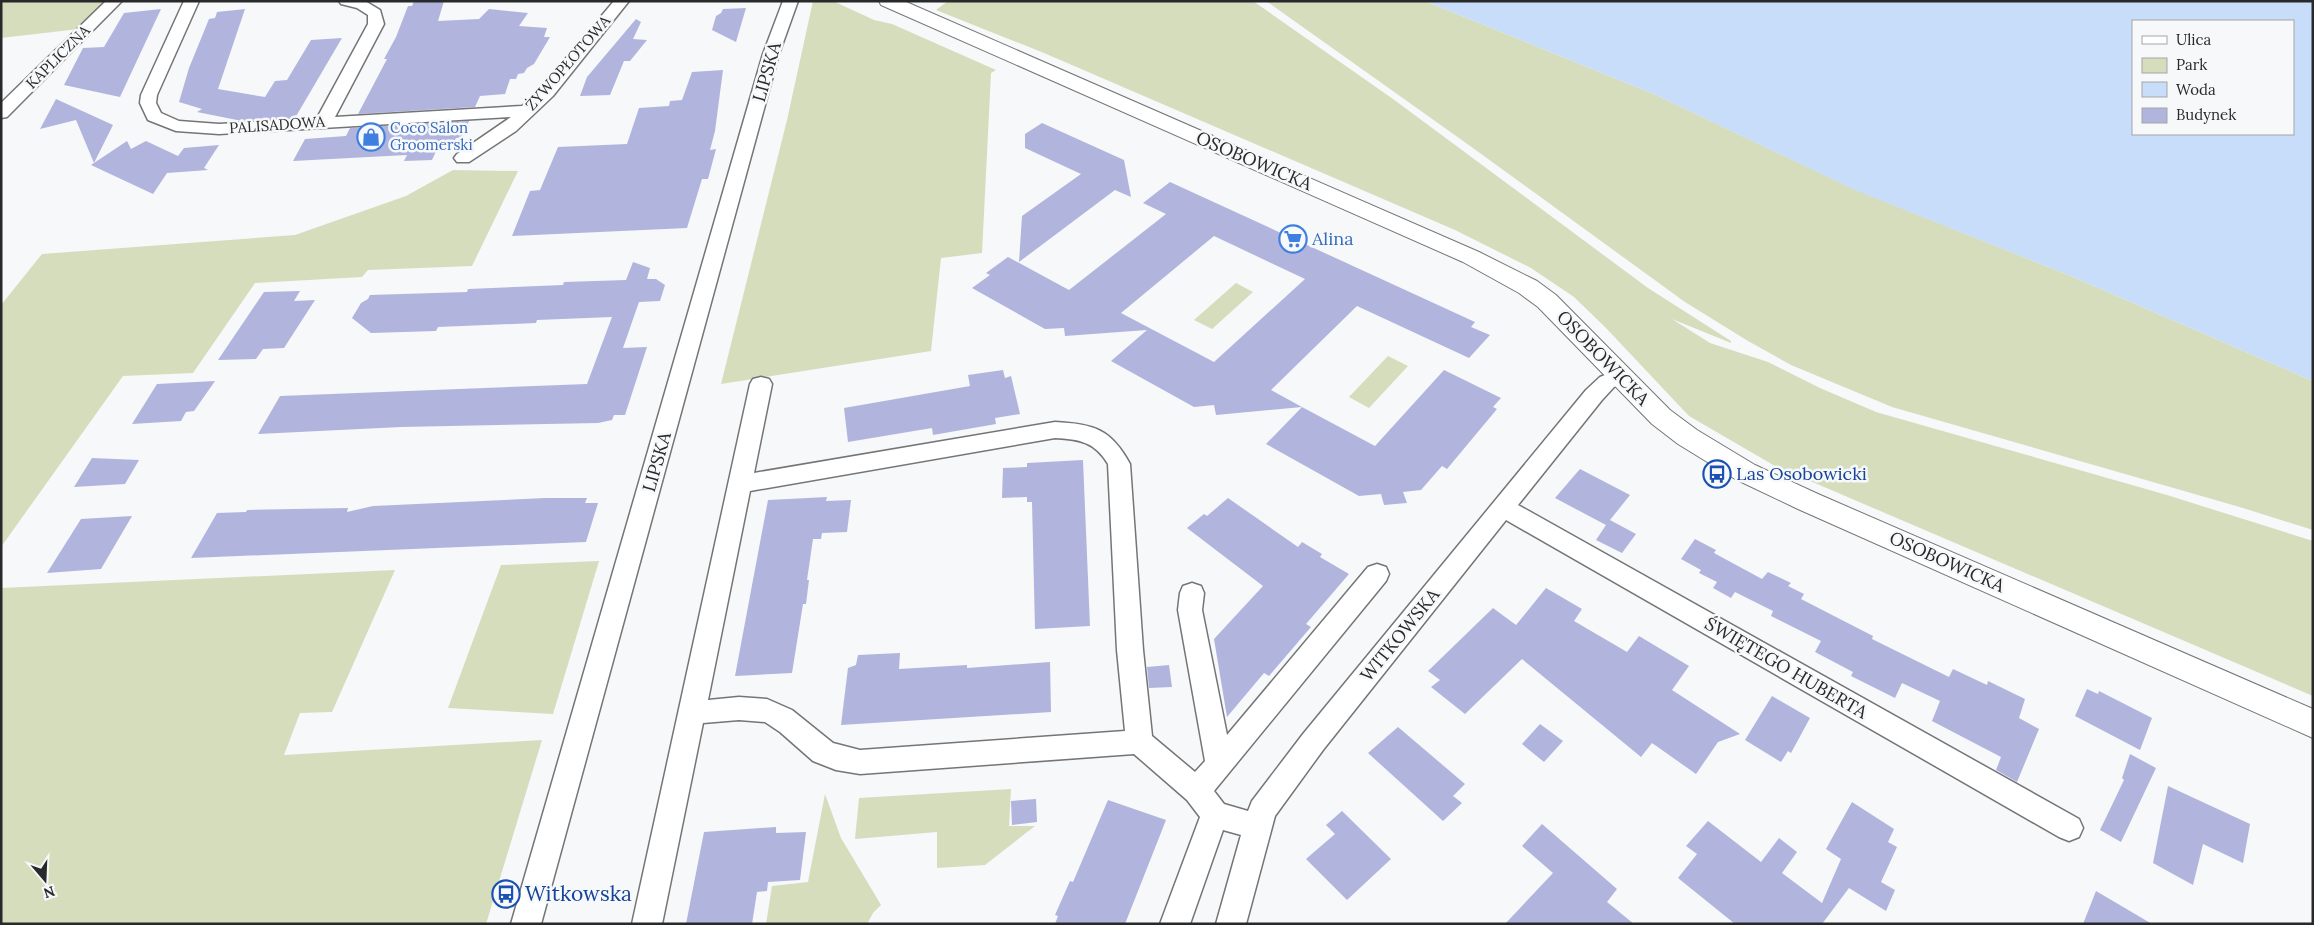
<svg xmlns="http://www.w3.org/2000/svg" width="2314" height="925" viewBox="0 0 2314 925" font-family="Lora,serif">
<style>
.green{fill:#d6ddbd}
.water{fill:#c8ddf9;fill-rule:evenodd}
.building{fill:#b1b5dd;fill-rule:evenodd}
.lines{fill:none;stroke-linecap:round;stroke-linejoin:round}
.street-casing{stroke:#747577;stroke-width:3}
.secondary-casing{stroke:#747577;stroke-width:2}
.street{fill:#fff;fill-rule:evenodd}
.secondary{fill:#fff;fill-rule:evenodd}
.labels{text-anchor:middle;stroke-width:5;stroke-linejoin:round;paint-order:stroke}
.far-street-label{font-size:15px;fill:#28292a;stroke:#f6f8fa}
.far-shop-label{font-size:15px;fill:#366cbe;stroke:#f6f8fa;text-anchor:start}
.street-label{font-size:18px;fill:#28292a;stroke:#f6f8fa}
.shop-label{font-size:18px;fill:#366cbe;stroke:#f6f8fa;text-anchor:start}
.transit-label{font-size:18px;fill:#164399;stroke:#f6f8fa;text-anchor:start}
.near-transit-label{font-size:21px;fill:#164399;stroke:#f6f8fa;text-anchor:start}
</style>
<rect width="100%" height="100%" fill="#f6f8fa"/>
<g class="green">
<path d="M1,1h107l-29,28 -78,9z"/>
<path d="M813,1h20l41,19 18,4 104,46 -5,3 -9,180 -41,5 -10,93 -210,33 66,-264z"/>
<path d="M948,1h305l140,98 255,189 83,53v2l-59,-24 38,24 58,19 52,26 56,24 291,83 146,46v155l-538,-230 -86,-50 -84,-89 -31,-30 -43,-29 -76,-38 -411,-177 -108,-43z"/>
<path d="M1266,1h159l231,94 200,95 215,86 242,105v149l-70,-22 -351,-101 -101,-42 -43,-24 -63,-39 -219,-159z"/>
<path d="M453,170l65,1 -46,95 -104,4 -6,7 -107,6 -62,90 -70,3 -122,171v-242l41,-51 253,-19 111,-39z"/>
<path d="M1236,283l17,9 -41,37 -18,-9z"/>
<path d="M1388,356l20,10 -39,42 -20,-11z"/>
<path d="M599,561l-46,153 -105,-6 53,-143z"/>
<path d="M395,570l-63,142 -32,1 -16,42 258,-15 -56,184h-485v-336z"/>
<path d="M1011,789l-2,37h26l-50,39 -48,3v-36l-82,7 4,-41z"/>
<path d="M825,794l16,44 40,67 -8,8 -6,11h-101l6,-38 36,-4z"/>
</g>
<path class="water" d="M1425,1h888v380l-242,-105 -216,-86 -199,-95zM2133,21h160v113h-160z"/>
<g class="building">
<path d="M414,1h30l-6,20 41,-2 10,-10 39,4 -9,13 28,2 -3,9h6l-16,27 -7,4 -3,5 -6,1 -2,5h-6l-5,15 -25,2 -5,11 -117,7 29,-55h-3l12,-22 12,-31h4z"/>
<path d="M746,8l-10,34 -24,-12 4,-14 5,-3 2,-4z"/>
<path d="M161,9l-41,88 -56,-12 19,-37 21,-1 20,-34z"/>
<path d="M245,9l-27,80 47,8 10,-16 12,-1 24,-40 31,-2 -47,80 -53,3 -45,-9 5,-3 -23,-7 10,-34 20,-49 6,-1 2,-6z"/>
<path d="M636,19l5,3 -8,17 14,1 -17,21h-6l-14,34 -30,1 7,-19z"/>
<path d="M723,70l-8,61 -5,19 6,-1 -8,30h-6l-15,49 -175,8 18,-45 10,-1 18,-43 69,-3 12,-36 30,-2 1,-5 12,-1 10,-28z"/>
<path d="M56,99l57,26 -19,38 33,-22 4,8 15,-8 32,15 6,-8 35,-3 -15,23 4,2 -41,3 -14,21 -62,-29 3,-2 -18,-43 -36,9z"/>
<path d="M469,121l-7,17h-6l-3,6 -14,1 -7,15 -28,1 3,-6 -114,6 12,-22 41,-3 4,-8z"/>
<path d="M1042,123l82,37 7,37 -16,-7 -96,72 3,-46 59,-42 -56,-26v-14z"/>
<path d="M1170,182l305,140 -4,5 19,8 -21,23 -112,-52 -86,84 31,17 -86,8 -2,-10 -20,2 -83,-46 36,-31 -82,6 -1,-8 -19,1 -73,-41 18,-13 -4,-2 22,-16 61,33 97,-76 -23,-11zM1214,236l91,43 -91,83 -93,-49z"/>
<path d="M633,262l17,6 -3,11h9l9,6 -5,16 -21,1 -16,46 24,-1 -22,68h-11l-2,5 -14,3 -197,4 -143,7 22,-38 307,-12 25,-67 -75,3 -1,3 -98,4 -2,4 -65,2 -19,-15 9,-15 7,-4 2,-4 97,-3 1,-3 95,-4 1,-3 62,-2z"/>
<path d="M300,291l-6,10 21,-1 -31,48 -21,1 -7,10 -38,1 46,-68z"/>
<path d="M1003,370l2,8 6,-2 9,38 -25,4 1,6 -63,11 -1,-7 -84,14 -4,-34 126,-22 -2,-11z"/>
<path d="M1444,370l57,28 -8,9 4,2 -50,60 -5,-3 -21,24 -18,2 4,11 -23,2 -3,-11 -22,2 -93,-52 36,-37 73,39z"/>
<path d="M215,381l-21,30 -8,1 -5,9 -49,3 25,-40z"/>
<path d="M92,458l47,2 -14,24 -51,3z"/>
<path d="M1083,460l7,166 -55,3 -3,-127h-5v-5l-25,1 1,-30 24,-1v-4z"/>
<path d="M1580,469l50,26 -20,25 26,14 -14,19 -26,-13 10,-15 -51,-27z"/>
<path d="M827,497l-1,4 25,-1 -4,32 -25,1 -1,6h-8l-6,41h2l-3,24h-3l-11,69 -57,3 33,-176z"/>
<path d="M545,498h42l-2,5h13l-12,39 -395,16 26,-45 29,-1 1,-2 101,-2 -1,4 26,-6z"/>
<path d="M1228,498l70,49 4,-5 20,12 -2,3 29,17 -43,50 5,3 -42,49 -5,-3 -37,44 -13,-78 49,-53 -76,-58 17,-14 3,2z"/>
<path d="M132,516l-31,53 -54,4 34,-54z"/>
<path d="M1695,539l21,11 -2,3 48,26 6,-7 23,11 -3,3 16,8 -3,5 72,37 -1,3 77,38 4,-8 34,16 1,-4 37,18 -6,19 20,11 -22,53 -21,-12 5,-13 -69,-36 8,-20 -38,-18 -7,15 -44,-22 2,-4 -38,-20 6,-11 -50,-25 2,-5 -38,-19 -4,6 -18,-10 4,-6 -18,-9 2,-3 -20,-11z"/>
<path d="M1546,588l36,21 -8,12 53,31 12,-16 50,30 -17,24 68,44 -22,8 -22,32 -44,-31 -11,14 -119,-98 -57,55 -34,-27 9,-7 -12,-9 65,-63 23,17z"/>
<path d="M900,653l-1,16 68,-4v3l83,-6 1,50 -210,13 7,-57 8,-3 2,-10z"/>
<path d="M1169,665l3,22 -23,1 -2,-21z"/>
<path d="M2087,689l11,5 1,-3 53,27 -12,32 -65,-34z"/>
<path d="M1772,696l38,22 -19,35 -3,-2 -7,11 -36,-22z"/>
<path d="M1540,724l23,17 -19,21 -22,-18z"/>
<path d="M1398,727l67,57 -12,12 9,7 -19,18 -75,-68z"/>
<path d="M2130,754l26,14 -35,74 -21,-12 24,-50 -2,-2z"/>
<path d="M2168,786l82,38 -7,39 -40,-19 -10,41 -40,-22z"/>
<path d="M1036,799l1,23 -25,3 -1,-24z"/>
<path d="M1108,800l58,20 -41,104h-70l3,-8 -3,-1 15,-34 3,1z"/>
<path d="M1852,802l42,27 -6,13 9,5 -16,35 14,8 -9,21 -37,-23 -27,36h-87l-57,-46 19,-24 -11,-8 22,-25 53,41 18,-24 18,14 -15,21 40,30 19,-44 -15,-10z"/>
<path d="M1342,811l49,48 -44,41 -41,-41 29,-25 -9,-9z"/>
<path d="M1542,824l75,65 -10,13 27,22h-129l48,-51 -31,-27z"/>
<path d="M776,827v6l30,-1 -6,48 -32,2 -1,9 -10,1 -5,32h-66l18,-92z"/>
<path d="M2096,891l56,33h-69z"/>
</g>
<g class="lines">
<g class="street-casing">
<g id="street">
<path d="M106,1h16l-115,116 -6,1v-15z"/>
<path d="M184,1h15l-42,94 -1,8 5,10 18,8 40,3 98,-6 51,-94v-9l-11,-7 -16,-4 -2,-3h26l15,9 4,14 -49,93 187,-11 19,-18 73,-87h15l-76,95 -37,35 -47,31h-12l-3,-4 3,-4 54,-37 -292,17 -43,-3 -28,-11 -8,-17 1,-8z"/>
<path d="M783,1h15l-19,53 -238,870h-30l252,-870z"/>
<path d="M1620,369l7,2 4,5 -4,5 -13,6 -12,13 -84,105 561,314 4,9 -4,9 -10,4 -10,-4 -553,-317 -183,230 -48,66 -29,108h-30l25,-89 -18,-5 -33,94h-30l40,-107 -13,-17 -53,-46 -274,20 -24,-4 -23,-9 -33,-29 -15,-10 -26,-2 -36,3 -41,201h-30l118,-540 3,-5 8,-2 8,2 3,5 -18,89 301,-51c39,2 56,7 75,42l13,186 9,86 43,36 10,-11 -27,-151 2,-17 3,-7 9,-3 9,3 3,7 -2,17 25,125 141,-168 9,-3 9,3 3,7 -3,7 -172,210 10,13 24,7 4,-10 51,-67 283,-344 14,-13zM1055,438c24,1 40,4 53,26l9,186 8,81 -265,19 -27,-7 -41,-33 -25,-11 -28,-2 -31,3 42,-209z"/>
</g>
</g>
<g class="secondary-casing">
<path id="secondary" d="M879,1h25l575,251 58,29 19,14 114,115 27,20 58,35 63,29 495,215v29l-515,-229 -63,-30 -57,-35 -26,-20 -114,-117 -19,-14 -56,-31 -582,-257z"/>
</g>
<use href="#street" class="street"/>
<use href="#secondary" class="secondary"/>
</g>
<defs>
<g id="shop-ring" transform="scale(1.4375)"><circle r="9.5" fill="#f6f8fa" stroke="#3f7fe0" stroke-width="1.5"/><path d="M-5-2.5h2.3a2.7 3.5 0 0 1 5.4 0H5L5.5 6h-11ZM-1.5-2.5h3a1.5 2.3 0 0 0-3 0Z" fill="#3f7fe0"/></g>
<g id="supermarket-ring" transform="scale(1.4375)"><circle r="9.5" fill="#f6f8fa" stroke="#3f7fe0" stroke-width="1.5"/><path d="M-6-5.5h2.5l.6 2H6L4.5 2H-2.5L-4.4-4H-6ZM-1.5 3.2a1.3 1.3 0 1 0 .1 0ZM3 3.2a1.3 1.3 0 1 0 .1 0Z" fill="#3f7fe0"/></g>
<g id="bus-ring" transform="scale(1.4375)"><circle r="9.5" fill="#f6f8fa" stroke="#1a4fb4" stroke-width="1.5"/><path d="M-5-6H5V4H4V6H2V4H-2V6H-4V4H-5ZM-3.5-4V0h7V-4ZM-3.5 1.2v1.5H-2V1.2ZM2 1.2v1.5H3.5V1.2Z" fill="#1a4fb4"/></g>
</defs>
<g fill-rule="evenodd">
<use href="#shop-ring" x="371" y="137"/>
<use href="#supermarket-ring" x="1293" y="239"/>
<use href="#bus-ring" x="1717" y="474"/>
<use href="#bus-ring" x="506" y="894"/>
</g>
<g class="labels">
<g class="far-street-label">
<text transform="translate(58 57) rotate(-45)" y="5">KAPLICZNA</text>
<text transform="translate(568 63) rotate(-49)" y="5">ŻYWOPŁOTOWA</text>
<text transform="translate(277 125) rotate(-4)" y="5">PALISADOWA</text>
</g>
<g class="far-shop-label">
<text x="390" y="133">Coco Salon<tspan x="390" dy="17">Groomerski</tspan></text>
</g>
<g class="street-label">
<text transform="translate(767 72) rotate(-74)" y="6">LIPSKA</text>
<text transform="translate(1254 161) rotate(23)" y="6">OSOBOWICKA</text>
<text transform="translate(1603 358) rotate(46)" y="6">OSOBOWICKA</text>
<text transform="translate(657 462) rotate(-74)" y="6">LIPSKA</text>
<text transform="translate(1947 562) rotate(24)" y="6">OSOBOWICKA</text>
<text transform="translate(1400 635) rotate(-51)" y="6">WITKOWSKA</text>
<text transform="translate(1786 668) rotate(30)" y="6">ŚWIĘTEGO HUBERTA</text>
</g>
<g class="shop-label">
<text x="1312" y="245">Alina</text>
</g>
<g class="transit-label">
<text x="1736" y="480">Las Osobowicki</text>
</g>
<g class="near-transit-label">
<text x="525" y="901">Witkowska</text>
</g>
</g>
<rect width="2314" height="925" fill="none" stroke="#28292a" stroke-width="5"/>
<rect x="2132" y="20" width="162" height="115" fill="#f6f8fa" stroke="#a4a5a7"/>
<rect x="2142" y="36" width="25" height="8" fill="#ffffff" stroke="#a4a5a7"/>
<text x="2176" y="45" font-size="15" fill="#28292a">Ulica</text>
<rect x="2142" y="58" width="25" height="15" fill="#d6ddbd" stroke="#a4a5a7"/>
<text x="2176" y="70" font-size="15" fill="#28292a">Park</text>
<rect x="2142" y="82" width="25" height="15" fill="#c8ddf9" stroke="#a4a5a7"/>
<text x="2176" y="95" font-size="15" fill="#28292a">Woda</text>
<rect x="2142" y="108" width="25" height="15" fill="#b1b5dd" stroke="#a4a5a7"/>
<text x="2176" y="120" font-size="15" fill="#28292a">Budynek</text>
<g transform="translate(45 880) rotate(161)" stroke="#f6f8fa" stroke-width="4" paint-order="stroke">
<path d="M0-4L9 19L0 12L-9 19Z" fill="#28292a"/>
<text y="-8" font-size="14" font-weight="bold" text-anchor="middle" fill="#28292a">N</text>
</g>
</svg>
